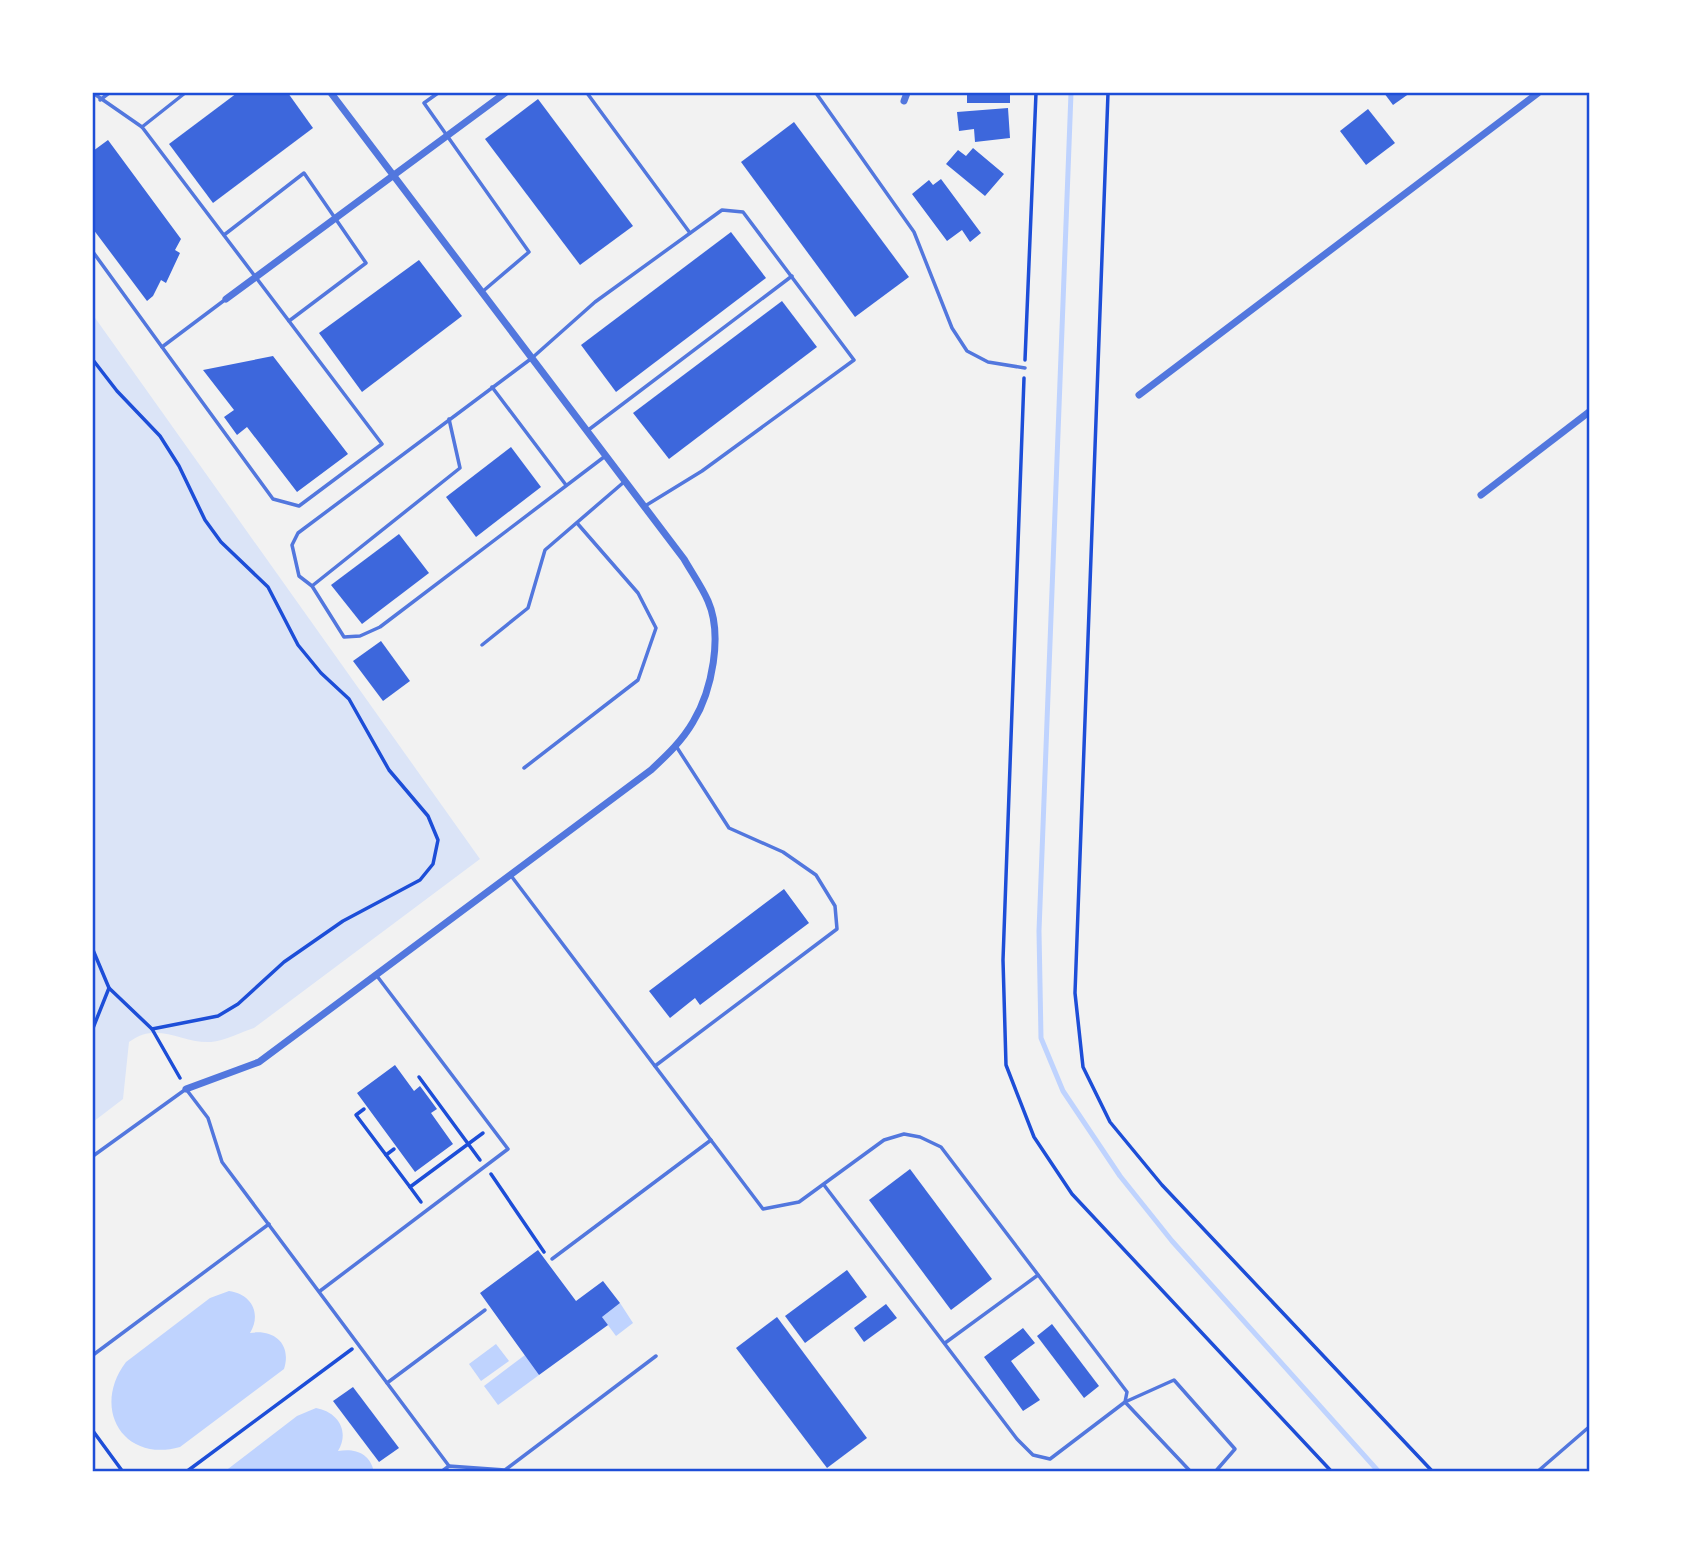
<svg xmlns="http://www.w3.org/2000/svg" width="1682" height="1565" viewBox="0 0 1682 1565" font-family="Lora,serif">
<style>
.green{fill:#dbe4f7}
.water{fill:#bfd3fe}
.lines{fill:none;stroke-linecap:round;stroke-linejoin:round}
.stream{stroke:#bfd3fe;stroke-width:5}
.building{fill:#3d67dc}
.path{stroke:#1d4ed8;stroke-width:3.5}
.service{stroke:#5277de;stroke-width:3.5}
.minor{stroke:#5277de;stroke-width:7}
.neatline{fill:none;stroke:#1d4ed8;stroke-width:2.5}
</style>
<rect width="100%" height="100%" fill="#f2f2f2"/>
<path class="green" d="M93,315l387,544 -226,169c-13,4 -30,13 -43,14 -29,2 -53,-22 -82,0l-6,57 -30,23z"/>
<g class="water">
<path d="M229,1291c22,3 33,22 21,42 24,-4 42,11 34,36l-104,78c-57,16 -89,-39 -54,-85l84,-64z"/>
<path d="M620,1303l13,20 -17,13 -14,-19z"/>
<path d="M496,1344l13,17 -28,20 -12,-17z"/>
<path d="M525,1355l14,20 -41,30 -14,-19z"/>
<path d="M316,1408c22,4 34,23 22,43 17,-3 32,2 36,21h-150l73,-56z"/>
</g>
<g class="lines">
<path class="stream" d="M1071,93l-32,838 2,107 22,53 57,85 52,65 207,231"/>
</g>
<g class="building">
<path d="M237,93h51l25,35 -100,75 -44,-59z"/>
<rect x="967" y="93" width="43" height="10"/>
<path d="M1384,93h26l-17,12z"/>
<path d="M538,99l95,127 -53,39 -95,-126z"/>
<path d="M1008,108l2,30 -35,4 -1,-13 -15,2 -2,-19z"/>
<path d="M1368,109l27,34 -29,22 -26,-34z"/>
<path d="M794,122l115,155 -54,40 -114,-155z"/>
<path d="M108,140l73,99 -6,11 5,3 -14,30 -5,-3 -8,16 -6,5 -54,-72v-78z"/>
<path d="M973,148l31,26 -19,22 -39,-32 12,-14 8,6z"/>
<path d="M941,179l40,54 -11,9 -8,-12 -15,11 -35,-47 17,-14 4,5z"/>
<path d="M731,232l35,46 -150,114 -35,-47z"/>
<path d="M419,260l43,56 -100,76 -43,-59z"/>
<path d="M782,301l35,46 -148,112 -36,-46z"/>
<path d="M273,356l75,98 -51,38 -50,-65 -10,8 -13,-18 10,-7 -31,-40z"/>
<path d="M511,447l30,40 -65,50 -30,-40z"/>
<path d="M399,534l30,39 -67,51 -31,-39z"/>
<path d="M381,641l29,40 -27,20 -30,-40z"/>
<path d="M784,889l25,34 -109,82 -5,-7 -25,20 -21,-27z"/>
<path d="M395,1065l19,26 6,-5 17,23 -6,4 22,31 -38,28 -58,-79z"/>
<path d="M910,1169l82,110 -41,31 -82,-110z"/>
<path d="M538,1250l38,51 27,-20 17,22 -18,14 6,8 -69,50 -59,-82z"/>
<path d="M847,1270l20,27 -62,46 -20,-27z"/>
<path d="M886,1304l11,14 -33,24 -10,-14z"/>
<path d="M777,1317l90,121 -40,30 -91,-120z"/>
<path d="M1052,1324l47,62 -15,12 -47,-62z"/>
<path d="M1023,1328l12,15 -24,18 29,39 -17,11 -39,-54z"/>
<path d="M353,1387l46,61 -20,14 -46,-61z"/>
</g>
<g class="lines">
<g class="path">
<path d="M1108,93l-33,900 8,74 27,55 52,63 271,287"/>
<path d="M93,360l24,31 43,45 19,30 26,54 16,22 47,45 30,58 23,28 28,26 40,71 39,46 10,24 -5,24 -13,16 -77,41 -59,41 -46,42 -20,12 -66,13"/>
<path d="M1025,360l11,-267"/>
<path d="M1024,378l-21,582 3,105 28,72 38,57 260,278"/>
<path d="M93,950l16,38 43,41 28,49"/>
<path d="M93,1028l16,-40"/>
<path d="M419,1077l61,83"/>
<path d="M364,1109l-8,6 54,72 73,-54"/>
<path d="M386,1155l8,-6"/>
<path d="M491,1174l53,78"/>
<path d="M410,1187l11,15"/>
<path d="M93,1431l30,41"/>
<path d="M186,1472l166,-123"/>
</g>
<g class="service">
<path d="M93,93l49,34"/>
<path d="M185,93l-43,34 240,317 -83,62 -26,-7 -111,-152 64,-48"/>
<path d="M438,93l-14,10 105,149 -47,40"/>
<path d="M587,93l103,140"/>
<path d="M816,93l98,139 38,96 15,23 21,11 37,6"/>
<path d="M1589,93v1"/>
<path d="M100,100l9,-7"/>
<path d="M224,235l80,-62 62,90 -77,58"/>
<path d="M93,252l69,95"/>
<path d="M492,387l74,98"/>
<path d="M587,431l205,-155"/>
<path d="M604,457l-224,170 -20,9 -16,1 -32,-51 -13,-10 -7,-31 6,-12 234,-175 63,-56 127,-92 21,2 111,148 -152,111 -57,35"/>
<path d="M312,586l148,-118 -11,-49"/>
<path d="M482,645l46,-37 17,-58 79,-68"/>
<path d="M524,768l114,-88 18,-52 -18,-35 -61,-70"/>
<path d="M512,877l251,332 36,-7 85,-62 20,-6 16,3 21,10 186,245 -2,10 -75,57 -17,-4 -16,-16 -193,-254"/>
<path d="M655,1066l182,-137 -2,-23 -19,-31 -33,-23 -54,-24 -53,-82"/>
<path d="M93,1156l93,-67 22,29 14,44 227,304"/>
<path d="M552,1259l159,-119"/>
<path d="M320,1291l188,-142 -131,-173"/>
<path d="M945,1343l93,-68"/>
<path d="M93,1355l176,-131"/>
<path d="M387,1383l98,-73"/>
<path d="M441,1472l8,-6 56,4 151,-114"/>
<path d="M1191,1472l-66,-70 49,-22 61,69 -20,23"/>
<path d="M1537,1472l52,-45"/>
</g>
<g class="minor">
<path d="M904,101l3,-8"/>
<path d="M226,299l279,-206"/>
<path d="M1139,395l399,-302"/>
<path d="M1481,495l108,-83"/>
<path d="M186,1089l73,-27 392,-292c16,-15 31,-29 42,-48 19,-31 30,-87 15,-121 -6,-14 -16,-28 -24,-42l-353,-466"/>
</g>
</g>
<rect width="1682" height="1565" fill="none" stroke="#ffffff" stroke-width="189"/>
<rect x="94" y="94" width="1494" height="1376" class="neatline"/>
</svg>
